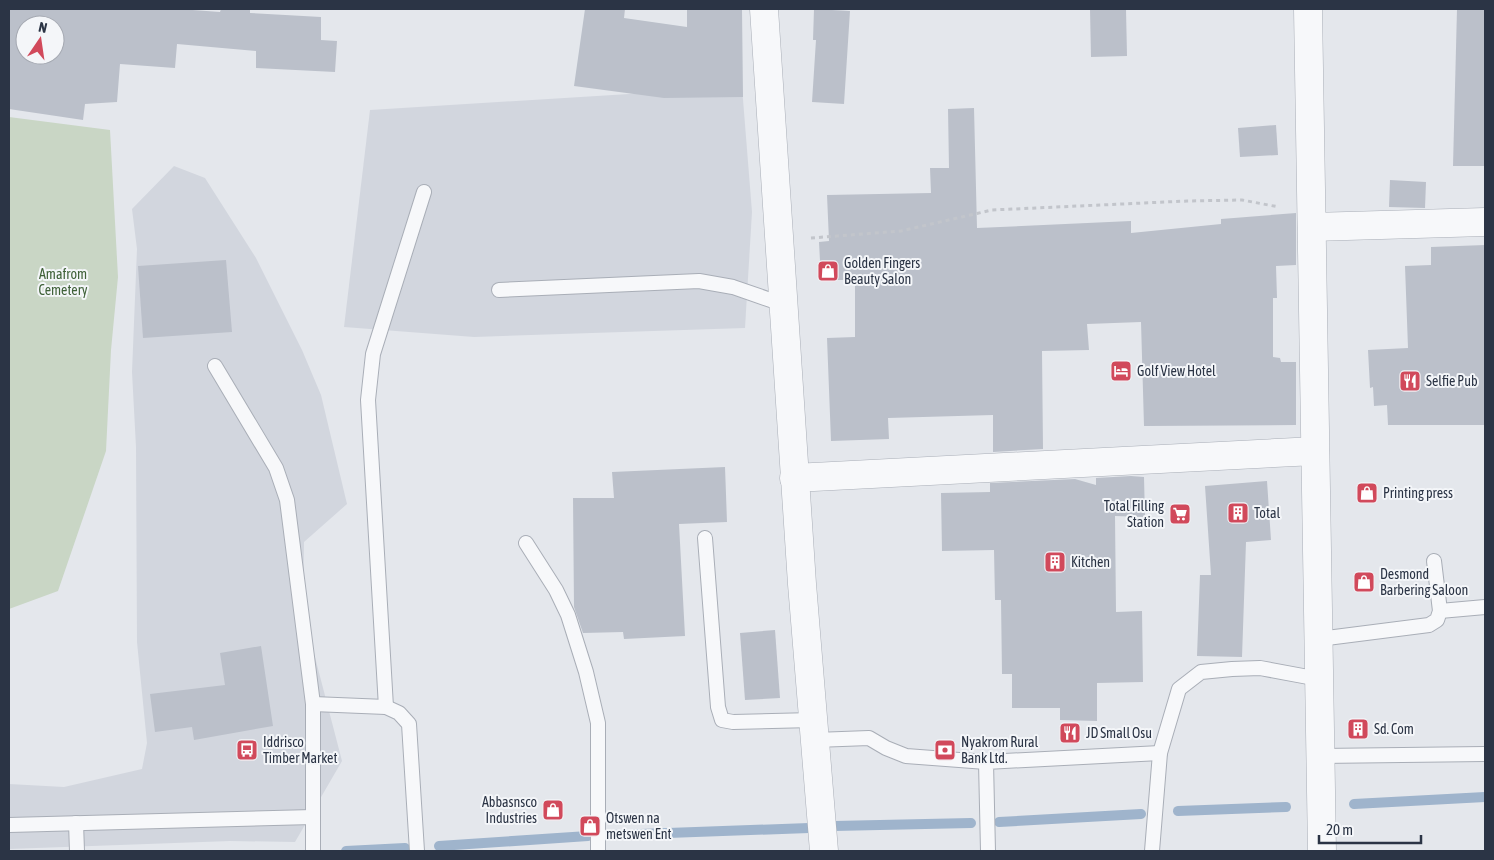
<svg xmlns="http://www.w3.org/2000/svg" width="1494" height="860" viewBox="0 0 1494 860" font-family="'Asap Condensed',sans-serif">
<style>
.built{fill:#d2d6de}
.green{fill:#c9d6c5}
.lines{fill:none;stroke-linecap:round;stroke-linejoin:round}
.stream{stroke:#9fb4cc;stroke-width:10}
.building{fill:#bbc0ca;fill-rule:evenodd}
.service-casing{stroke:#a9aeb7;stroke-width:16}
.minor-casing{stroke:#a9aeb7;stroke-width:29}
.path{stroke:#c2c5cb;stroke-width:3;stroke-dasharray:4 4;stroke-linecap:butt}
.service{stroke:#f7f8fa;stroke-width:14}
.minor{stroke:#f7f8fa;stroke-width:28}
.labels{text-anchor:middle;stroke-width:4;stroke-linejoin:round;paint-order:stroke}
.poi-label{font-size:14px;fill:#2b3445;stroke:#f4f6f9;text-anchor:start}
.park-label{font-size:14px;fill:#3f6138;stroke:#f4f6f9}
</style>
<rect width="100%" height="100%" fill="#e4e7ec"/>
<g class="built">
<path d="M742,87l10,125 -7,116 -271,9 -130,-10 26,-217z"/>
<path d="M174,166l31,12 51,80 46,92 19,45 26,109 -43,38 -1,69 39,150 -47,81 -65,-1 -221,8v-65l55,3 78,-18 5,-26 -10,-101 -1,-195 -4,-75 5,-123 -5,-40z"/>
</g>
<path class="green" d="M9,117l101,13 8,147 -7,73 -5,101 -48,140 -49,18z"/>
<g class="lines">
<g class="stream">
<path d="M1354,804l131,-7"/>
<path d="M1178,811l108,-4"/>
<path d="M999,822l142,-8"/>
<path d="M834,826l137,-3"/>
<path d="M613,835l196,-7"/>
<path d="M439,846l149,-10"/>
<path d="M346,851l59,-3"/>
</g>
</g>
<g class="building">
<path d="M9,9h170l41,3 1,-3h29v4l71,4v23l16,1 -2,31 -79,-4v-17l-79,-7 -2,24 -55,-4 -3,38 -32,2 -2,16 -74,-11zM25,25h30v30h-30z"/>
<path d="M585,9h40l-1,9 63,9v-18h55l1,88 -79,1 -90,-12z"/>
<path d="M814,9l36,2 -6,93 -32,-2 4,-62h-3z"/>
<path d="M1090,9h36l1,47 -36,1z"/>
<path d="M1457,9h28v157h-32z"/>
<path d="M974,108l3,120 154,-7v12l90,-9v-5l75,-6v52l-20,1 1,32h-4v59l7,1 1,4h15v63l-152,1 -3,-104 -54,2 2,26 -47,1 1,98 -50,3v-37l-105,3 1,21 -58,2 -4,-103 28,-1v-57h-34l-2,-38 10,-1 -2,-46 104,-2 -1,-25h19l-1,-59z"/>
<path d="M1276,125l2,30 -38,2 -2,-29z"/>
<path d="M1390,180l36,2 -1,26 -36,-1z"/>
<path d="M1485,245v180h-97l-1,-20 -13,1 -1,-19 -3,1 -2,-38 40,-2 -3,-82 26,-1v-18z"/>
<path d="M226,260l6,72 -89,6 -5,-72z"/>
<path d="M725,467l2,55 -48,2 6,112 -61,3 -1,-7 -40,1 -9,-26 -1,-109h41l-2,-26z"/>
<path d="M1131,476l13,1 1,40 -30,-1 1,96 26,-1 1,71 -46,1v38l-37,-1v-12h-48v-34h-10l-1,-74h-6l-1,-50 -52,1 -1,-58 49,-1v-9l85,-4 21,6v-7z"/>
<path d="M1267,481l4,59 -25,2 -4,115 -45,-1 3,-81h11l-6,-89z"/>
<path d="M775,630l5,68 -35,2 -5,-67z"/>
<path d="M261,646l12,80 -79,14 -2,-13 -37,5 -5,-38 75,-9 -5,-32z"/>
</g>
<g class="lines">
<g class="service-casing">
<g id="service">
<path d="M499,290l200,-9 34,6 49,17"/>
<path d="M215,366l61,102 11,32 26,204v147"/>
<path d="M705,538l13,169 4,13 11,2 80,-2"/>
<path d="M526,543l30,47 12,25 18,57 12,51v128"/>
<path d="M1440,611l45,-4"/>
<path d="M1319,639l110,-14 8,-5 3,-9 -6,-50"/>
<path d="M313,704l73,3 13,6 10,11 8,127"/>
<path d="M386,707l-18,-307 5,-46 51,-162"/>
<path d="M815,740l54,-2 17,10 20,8 80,6"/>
<path d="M1320,756l165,-2"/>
<path d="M76,823l1,28"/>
<path d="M9,825l304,-8"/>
<path d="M988,851l-2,-89 174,-9"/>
<path d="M1152,851l8,-98 19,-64 22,-17 31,-3 28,-1 59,11"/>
</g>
</g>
<g class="minor-casing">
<g id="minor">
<path d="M764,9l38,575 22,267"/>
<path d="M1308,9l14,842"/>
<path d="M1312,227l173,-5"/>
<path d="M794,478c174,-10 348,-17 521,-27"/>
</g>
</g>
<path class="path" d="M811,238l90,-7 91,-21 195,-9 55,-1 37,7"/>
<use href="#service" class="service"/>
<use href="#minor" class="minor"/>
</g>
<defs>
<g id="shop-square" transform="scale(1.125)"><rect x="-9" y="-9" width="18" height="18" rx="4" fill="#d1495b" stroke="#f4f6f9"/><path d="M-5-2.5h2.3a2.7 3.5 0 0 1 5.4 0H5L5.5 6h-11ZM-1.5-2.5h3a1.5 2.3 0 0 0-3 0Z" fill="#fff"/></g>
<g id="hotel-square" transform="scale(1.125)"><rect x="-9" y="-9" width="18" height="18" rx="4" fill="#d1495b" stroke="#f4f6f9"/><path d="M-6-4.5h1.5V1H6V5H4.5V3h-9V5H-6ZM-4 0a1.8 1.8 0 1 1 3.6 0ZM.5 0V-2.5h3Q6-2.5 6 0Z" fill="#fff"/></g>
<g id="restaurant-square" transform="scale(1.125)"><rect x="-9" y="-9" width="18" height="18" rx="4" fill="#d1495b" stroke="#f4f6f9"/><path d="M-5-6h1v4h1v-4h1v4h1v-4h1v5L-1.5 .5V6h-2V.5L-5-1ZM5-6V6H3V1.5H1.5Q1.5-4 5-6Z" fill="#fff"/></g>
<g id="building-square" transform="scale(1.125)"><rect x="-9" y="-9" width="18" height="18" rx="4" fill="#d1495b" stroke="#f4f6f9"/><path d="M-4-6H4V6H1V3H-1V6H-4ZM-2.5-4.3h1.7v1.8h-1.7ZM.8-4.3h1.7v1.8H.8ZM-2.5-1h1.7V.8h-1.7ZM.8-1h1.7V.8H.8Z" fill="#fff"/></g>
<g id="supermarket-square" transform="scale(1.125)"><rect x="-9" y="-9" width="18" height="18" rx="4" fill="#d1495b" stroke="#f4f6f9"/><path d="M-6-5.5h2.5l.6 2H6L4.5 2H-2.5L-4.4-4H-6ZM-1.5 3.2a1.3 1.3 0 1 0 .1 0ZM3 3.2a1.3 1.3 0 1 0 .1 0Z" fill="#fff"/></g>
<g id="bus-square" transform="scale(1.125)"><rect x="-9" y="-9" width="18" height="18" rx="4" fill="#d1495b" stroke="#f4f6f9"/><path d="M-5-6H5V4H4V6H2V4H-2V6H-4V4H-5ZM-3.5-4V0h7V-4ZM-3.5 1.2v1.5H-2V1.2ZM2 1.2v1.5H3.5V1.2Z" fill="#fff"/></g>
<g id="bank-square" transform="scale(1.125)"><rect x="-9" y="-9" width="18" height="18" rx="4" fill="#d1495b" stroke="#f4f6f9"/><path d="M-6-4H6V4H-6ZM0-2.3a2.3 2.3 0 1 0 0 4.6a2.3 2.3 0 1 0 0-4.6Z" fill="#fff"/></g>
</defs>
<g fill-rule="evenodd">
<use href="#shop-square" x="828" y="271"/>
<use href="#hotel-square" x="1121" y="371"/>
<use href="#restaurant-square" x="1410" y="381"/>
<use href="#shop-square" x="1367" y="493"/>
<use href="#building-square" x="1238" y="513"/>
<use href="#supermarket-square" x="1180" y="514"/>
<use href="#building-square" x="1055" y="562"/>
<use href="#shop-square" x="1364" y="582"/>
<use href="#building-square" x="1358" y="729"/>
<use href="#restaurant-square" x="1070" y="733"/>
<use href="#bus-square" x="247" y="750"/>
<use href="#bank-square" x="945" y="750"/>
<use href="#shop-square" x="553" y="810"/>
<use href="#shop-square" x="590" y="826"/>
</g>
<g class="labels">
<g class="poi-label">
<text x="844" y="268">Golden Fingers<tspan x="844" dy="16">Beauty Salon</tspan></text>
<text x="1137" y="376">Golf View Hotel</text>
<text x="1426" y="386">Selfie Pub</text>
<text x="1383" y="498">Printing press</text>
<text x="1164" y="511" text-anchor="end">Total Filling<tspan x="1164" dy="16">Station</tspan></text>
<text x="1254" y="518">Total</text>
<text x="1071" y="567">Kitchen</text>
<text x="1380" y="579">Desmond<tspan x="1380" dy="16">Barbering Saloon</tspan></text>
<text x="1374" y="734">Sd. Com</text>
<text x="1086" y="738">JD Small Osu</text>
<text x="263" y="747">Iddrisco<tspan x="263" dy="16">Timber Market</tspan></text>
<text x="961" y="747">Nyakrom Rural<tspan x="961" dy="16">Bank Ltd.</tspan></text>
<text x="537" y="807" text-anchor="end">Abbasnsco<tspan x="537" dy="16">Industries</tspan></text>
<text x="606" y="823">Otswen na<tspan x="606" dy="16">metswen Ent</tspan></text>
</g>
<g class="park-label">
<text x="63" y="279">Amafrom<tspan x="63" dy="16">Cemetery</tspan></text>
</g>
</g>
<rect width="1494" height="860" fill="none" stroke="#2b3445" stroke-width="20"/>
<g transform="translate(40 40) rotate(13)"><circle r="24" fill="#f4f6f9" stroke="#a4a8b1"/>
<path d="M0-4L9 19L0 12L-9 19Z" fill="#d1495b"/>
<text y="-8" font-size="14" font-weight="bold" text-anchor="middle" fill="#2b3445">N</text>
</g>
<path d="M1319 835v8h102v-8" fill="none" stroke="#2b3445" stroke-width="2.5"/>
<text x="1326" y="835" font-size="15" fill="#2b3445" stroke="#f4f6f9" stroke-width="4" paint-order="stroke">20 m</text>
</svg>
